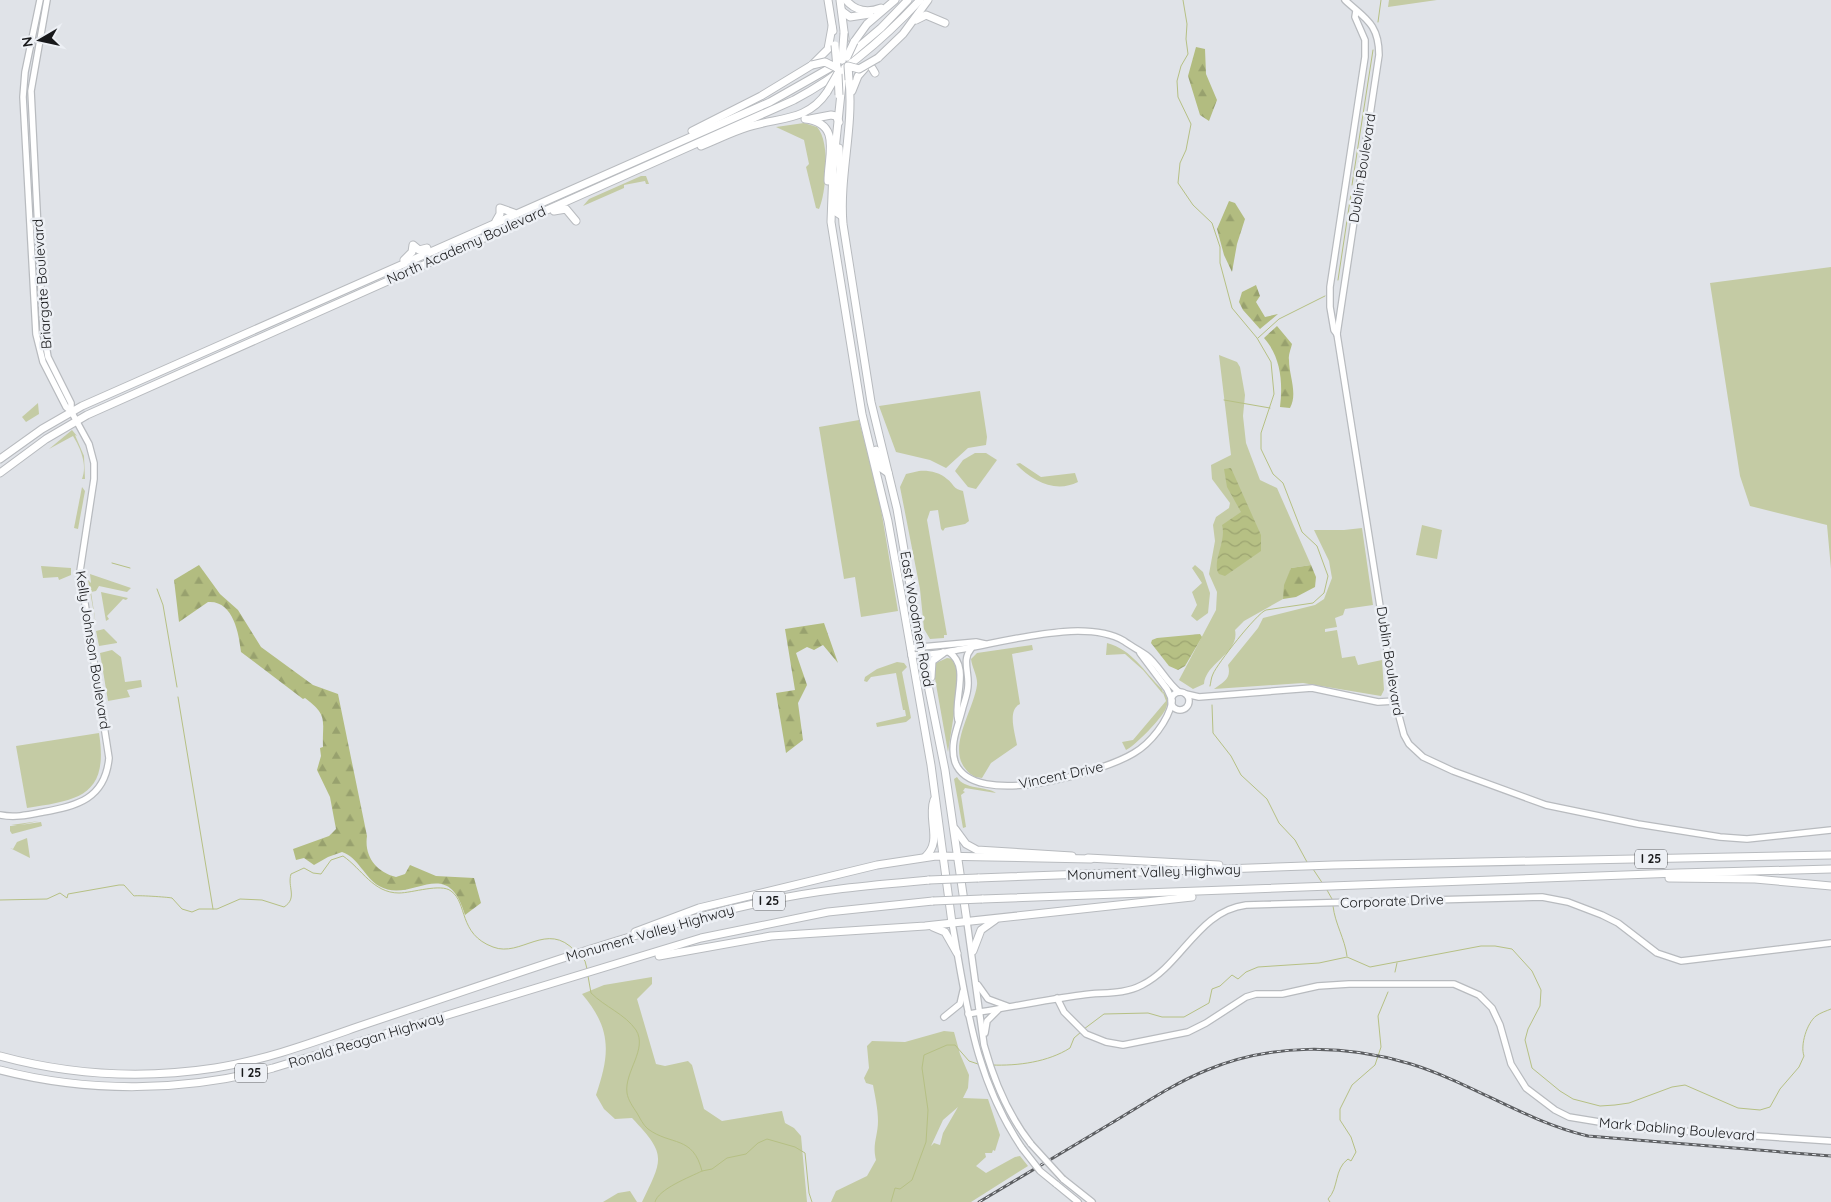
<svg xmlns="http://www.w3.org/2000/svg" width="1831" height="1202" viewBox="0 0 1831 1202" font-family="Quicksand,sans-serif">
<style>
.green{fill:#c4cba4;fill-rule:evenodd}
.forest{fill:url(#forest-firs)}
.water{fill:url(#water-waves)}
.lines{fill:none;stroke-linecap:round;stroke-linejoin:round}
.stream{stroke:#b6c084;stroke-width:1}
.secondary-casing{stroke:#b8bbbf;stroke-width:8}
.highway-casing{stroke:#b8bbbf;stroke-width:9}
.secondary{stroke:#fff;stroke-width:5.5}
.highway{stroke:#fff;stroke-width:7}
.rail-casing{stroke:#5d5f62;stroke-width:3}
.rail{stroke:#edf0f5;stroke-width:1;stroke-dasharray:4;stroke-linecap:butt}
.secondary-bridge-casing{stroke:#b8bbbf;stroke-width:8;stroke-linecap:butt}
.highway-bridge-casing{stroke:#b8bbbf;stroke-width:9;stroke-linecap:butt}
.secondary-bridge{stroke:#fff;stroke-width:5.5}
.highway-bridge{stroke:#fff;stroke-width:7}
.labels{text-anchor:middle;stroke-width:5;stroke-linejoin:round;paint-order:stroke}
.shield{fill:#edf0f5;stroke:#585a5c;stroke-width:1}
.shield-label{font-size:12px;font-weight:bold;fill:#18191b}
.street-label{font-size:14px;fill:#18191b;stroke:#edf0f5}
</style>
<defs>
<pattern id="forest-firs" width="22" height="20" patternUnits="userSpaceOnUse" patternTransform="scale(1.25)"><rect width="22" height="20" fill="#b2bc80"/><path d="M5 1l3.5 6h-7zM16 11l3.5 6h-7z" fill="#98a16e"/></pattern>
<pattern id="water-waves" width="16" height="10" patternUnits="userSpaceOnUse" patternTransform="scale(1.25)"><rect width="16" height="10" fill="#b6c084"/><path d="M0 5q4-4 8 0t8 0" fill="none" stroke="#9ca471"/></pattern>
</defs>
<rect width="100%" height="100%" fill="#e0e3e8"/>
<g class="green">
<path d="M1389,0h48l-49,7z"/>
<path d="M804,123l13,4c14,15 9,67 2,82l-3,-1 -9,-37 -1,-4 3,-3 -5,-24 -28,-13z"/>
<path d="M641,176h5l3,8h-3l-1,-3 -21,4v3l-41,18 6,-7z"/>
<path d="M1831,267v302l-4,-44 -77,-19 -10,-30 -30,-193z"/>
<path d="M1219,355l18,7 3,5 5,28 -2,21 3,27 14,37 17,8 34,77 -20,3 -8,31 -39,22 -9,9c5,23 -30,33 -31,54l-11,5 -14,-9 37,-70 1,-18 -8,-18 6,-33 -2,-16 3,-8 13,-9 1,-5 -18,-24 -1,-14 20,-10z"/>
<path d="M980,391l7,46 -1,8 -18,3 -22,20 -16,-8 -34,-8 -17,-46z"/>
<path d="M38,403l1,11 -13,8 -4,-5z"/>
<path d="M859,420l20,77 19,114 -37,6 -6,-40 -11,2 -25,-152z"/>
<path d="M72,430l5,6 -2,-1 9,21 1,23h-3c6,-14 -2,-32 -9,-43l-24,13z"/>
<path d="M975,453h11l11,7 -21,29 -8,-2 -13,-16 8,-11z"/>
<path d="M1020,463l21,14 34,-4 3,9c-22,11 -45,0 -62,-18z"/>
<path d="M919,471c8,-1 21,1 28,8 7,5 6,10 16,12l6,30 -4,3 -20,4 -2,3 -2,-2 -3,-19 -8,1 -3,9 20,115h-3v3l-14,1 -6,-10 -4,-40 -20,-102 6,-13z"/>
<path d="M82,487l3,4 -7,38 -4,-1z"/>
<path d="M1422,525l20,5 -5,29 -21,-4z"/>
<path d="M1362,528l11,77 -28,4 -2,6 -8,3 2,9 -12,2v3l12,-2 5,28 13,-2 3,9 24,-5 2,30 -3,6 -78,-13 -89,6c9,-7 18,-10 14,-24l30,-37 5,-10 52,-13 9,-6 8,-21 -3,-17 -15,-31h30z"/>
<path d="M1195,565l8,7 7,21 -2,20 -11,8 -6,-5 6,-11 -5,-13 10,-9 -10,-15z"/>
<path d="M41,566l30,2v7l-12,5 -1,-3 -15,1z"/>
<path d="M90,574l41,14 -4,4 -28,-6 -3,5 -5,1 5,33 -8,-45 3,3z"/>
<path d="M101,592l27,6 -2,2 -3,-1 -16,17 2,3 -3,2z"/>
<path d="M104,629l13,13v1l-18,3 -3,-15z"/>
<path d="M1107,643c26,7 37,29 55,46l1,5 -20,-24 -18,-16 -19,1z"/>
<path d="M1032,645l1,5 -21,4 8,50c-13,6 -5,29 -3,41l-26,18 -9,15 -7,-1c-35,-21 -2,-63 2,-92 1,-9 -5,-17 -6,-26l6,-6z"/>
<path d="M112,650l9,7 4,25 16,-2 1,7 -15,3 3,7 -22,4 -8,-48z"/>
<path d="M947,658l6,1 5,15v14l-10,64 -14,-79 2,-10z"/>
<path d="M897,662l7,1 3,4 -5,5 9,46 -5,4 -29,5 -1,-4 30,-7 -1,-6h-2l-7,-37 -25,4 -4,5 -3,-1 1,-4 12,-8z"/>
<path d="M1162,690c5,5 7,11 4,18 -3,9 -31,38 -40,42l-4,-8 11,-2 33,-39z"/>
<path d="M99,733c10,63 -20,67 -72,75l-11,-62z"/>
<path d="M957,777c7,13 30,9 39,16l-31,-5 -2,3 2,1 -4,3 5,32 -3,1 -9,-49z"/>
<path d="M39,821l-19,4 21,-3 1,4 -30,8 -2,-3v-5h7l-6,-1z"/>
<path d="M27,838l3,20 -20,-10 3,1 4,-7z"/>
<path d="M652,977v7l-15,15 19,65 9,2 23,-5 4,4 12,44 18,12 60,-10 3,12 9,5 7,8 6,66h-165c21,-44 25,-47 -10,-84l-17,1 -11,-10 -8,-14c14,-41 16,-66 -14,-101l22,-9z"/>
<path d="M944,1031l10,1 6,22 9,21 -1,13 -5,10 25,1 12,36 -5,16 -2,-1 -1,3h-7l1,4 -10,9 10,7 29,-16 5,-1 8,10 -57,36h-140l5,-11 31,-15 9,-16c-4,-16 2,-24 2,-39 0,-12 -3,-25 -5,-36l-7,-2 -2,-5 5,-10 -2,-22 5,-5 33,1zM958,1107l-15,26 -3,12 -6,-2 -3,3 12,-26z"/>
<path d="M630,1191l7,11h-34l15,-9z"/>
</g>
<g class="forest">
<path d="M1196,47l9,2 1,25 11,26 -8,21 -9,-6 -12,-39z"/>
<path d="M1229,201l6,2 10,16 -8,25 -5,28 -8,-17 -7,-26z"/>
<path d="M1256,285l4,11 -4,6 9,15 13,-3 -18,15 -17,-19 -4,-8 3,-10z"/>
<path d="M1277,326l15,18c-1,5 -4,11 -3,16 0,16 9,33 1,48l-10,-1c3,-24 1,-50 -16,-69z"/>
<path d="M199,565l21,29 18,16 23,37 52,38 25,9 29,142c-3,20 9,36 29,41l9,-3 5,-9 26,11 38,2 7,25 -16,12c-18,-62 -53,-10 -86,-29 -15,-9 -20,-28 -37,-34l-14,5 -14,8 -10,-7 -8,2 -3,-11 36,-13 7,-7 -6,-32 -13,-27 4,-14 -1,-8 3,-1c-1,-27 6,-31 -18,-49l-2,1 -62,-47c-2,-19 -8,-52 -33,-50l-29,20 -5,-42z"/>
<path d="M1311,565l5,12 -1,10 -19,10 -13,2 1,-14 7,-17z"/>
<path d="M824,623l14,40 -15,-18 -9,5 -7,-3 -11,6 11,32 -9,18 5,37 -17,13 -10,-60 19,-3 -10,-61z"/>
</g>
<g class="water">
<path d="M1231,468l30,67v16l-36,25 -6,-2c-8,-11 8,-33 3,-49l19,-13 -14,-25 -3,-18z"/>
<path d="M1200,634l2,3 -17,29 -7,4 -9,-4 -18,-23 1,-3 5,-2z"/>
</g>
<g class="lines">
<g class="stream">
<path d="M1183,0l4,24 -1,15 2,15 -7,12 -4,15 1,16 13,27 -5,26 -6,13 -2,20 15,22 19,18 8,24v16l12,45 25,30 14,24 3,32 -13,39v16l12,25 10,9 19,49 15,14 11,30 -4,17 -11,10 -47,7c-9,3 -49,54 -53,64 -2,4 -2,8 -3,12"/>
<path d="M1378,22l3,-22"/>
<path d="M1352,185l21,-135"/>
<path d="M1338,280l13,-86"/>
<path d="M1258,338l21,-19 46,-23"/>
<path d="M1224,400l46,8"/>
<path d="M112,563l18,5"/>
<path d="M157,589l6,16 14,82"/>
<path d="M178,697l35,212"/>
<path d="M1212,705l1,28 18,23 10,19 26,24 12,24 16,17 12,22"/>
<path d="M1313,869l10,15"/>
<path d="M1327,890l5,9"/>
<path d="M0,900l47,-1 13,-6 7,5 1,-4 51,-9h5l10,11c2,-1 33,1 38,2l10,11 10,3 7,-3h18l23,-10 22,1 22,7c14,-9 3,-20 7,-33l13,-6 9,5 8,1 10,-14 12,-4c19,13 30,37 56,37 13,0 42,-10 52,-2 17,12 7,43 42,56 28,11 54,-27 82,4"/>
<path d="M1333,906c2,18 12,33 14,50"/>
<path d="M580,956l5,5 2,8"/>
<path d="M1395,972l2,-9"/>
<path d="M588,976l3,17c14,14 34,21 45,37 12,19 -12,42 -9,63 1,7 6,14 10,20 3,5 6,12 11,16 23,17 45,6 54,42"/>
<path d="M1084,1029l20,-15 44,-1 14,4h22l25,-14 3,-14 8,-3 12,-11 6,4 8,-7 12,-5 61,-4 28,-6 23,10 111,-21h14l17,3 20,22 9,19 -1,16 -12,23 -3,11 7,28 28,23 13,8 27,7 15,-1 14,-2 43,-16 13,-2 53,23 22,2 10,-3 10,-18 19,-22 5,-11c-4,-11 3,-33 12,-40 4,-3 10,-5 15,-7"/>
<path d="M992,1065c26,1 56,-3 78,-17l4,-10 7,-6"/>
<path d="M655,1202c3,-13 35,-25 47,-31l10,-2 15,-11 19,-4 12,-11 9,-4 28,8 10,6 4,40 3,9"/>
<path d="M891,1202l4,-14 5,1 12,-9 14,-38 2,-32 -6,-42 2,-13 23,-10h8l14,16 9,3"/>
<path d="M1330,1202l-2,-3c11,-11 6,-30 20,-40l3,2 5,-9 -5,-15 -11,-17v-11l12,-24 23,-20 6,-18 -3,-31 10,-24"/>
</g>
<g class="secondary-casing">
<g id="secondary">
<path d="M47,0l-16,91 12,237 5,29 23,46v8"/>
<path d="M1356,11l-1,6 10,23v17l-35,230v20l4,23 3,4 58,367 9,34 5,9 14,13 30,14 93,34 92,19 82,13 27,2 84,-9"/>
<path d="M1337,334l42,-279c0,-32 -15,-37 -34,-55"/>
<path d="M910,648l66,-6 9,2"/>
<path d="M971,649c-9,10 -2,23 -3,36 0,7 -3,15 -5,22 -4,18 -14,36 -8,55 18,49 148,10 179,-9 17,-10 34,-32 38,-51"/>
<path d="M949,652c22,15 4,47 9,68"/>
<path d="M1140,653l27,36 5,11"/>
<path d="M911,655c59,1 163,-43 213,-14 7,5 16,10 22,14 13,10 20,27 33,37"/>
<circle cx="1180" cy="701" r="9"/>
<path d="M1186,694l13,3 113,-9 66,14 17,-1"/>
<path d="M0,815c15,3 28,0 43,-3 34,-6 62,-13 66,-54l-29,-187 14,-92v-16l-5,-19 -18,-33 -5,-4 -23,-45 -7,-28 -13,-237 2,-25 15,-72"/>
<path d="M967,922l17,123c10,36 24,70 47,99"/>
<path d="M952,923c15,83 22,154 70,225"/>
<path d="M978,985l10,14 19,7"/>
<path d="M1057,998l7,14 22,22 20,8 17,3 65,-13 18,-9 40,-26 10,-3h26l36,-8 31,-2h105l25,11 13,13 8,17 11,39 15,24 29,22 14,7 67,11 195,13"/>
<path d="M968,1014c38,-6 76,-14 114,-19 20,-3 41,0 60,-10 40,-20 56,-74 104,-80l296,-8 26,5 34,13 16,8 39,30 24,8 150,-18"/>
<path d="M944,1017l16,-13 3,-13"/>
<path d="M985,1033l2,-12 11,-11"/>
<path d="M1063,1179l29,23"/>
<path d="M1056,1184l22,18"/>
</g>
</g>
<g class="highway-casing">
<g id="highway">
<path d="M828,0l5,31"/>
<path d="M840,0l5,39"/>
<path d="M846,0c9,11 22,13 35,8"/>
<path d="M842,11l8,6 20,-3"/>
<path d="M916,20l10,-5 19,8"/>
<path d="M854,42l13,-18 28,-24"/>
<path d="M848,56l33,-28 27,-28"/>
<path d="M878,58l25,-24 25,-34"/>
<path d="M872,68l3,5"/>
<path d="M843,74l-10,95 -2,53 31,192 26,107 14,78 29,166 21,158"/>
<path d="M849,80c5,48 -10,96 -6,144l28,178 26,107 25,146 23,115 22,152"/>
<path d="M852,91l6,-15 7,-8"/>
<path d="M805,119c37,4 23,36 23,62"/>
<path d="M810,119l21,-4 5,1 3,6"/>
<path d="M692,131l69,-35 51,-31 16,-16 4,-22"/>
<path d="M701,146c15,-6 31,-14 47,-19 30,-10 59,-5 79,-35"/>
<path d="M839,148l1,21 -4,43 6,4"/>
<path d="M554,211l12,-2 10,12"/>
<path d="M496,221l4,-7v-6l14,5"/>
<path d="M404,260l8,-8 1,-7 6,5 8,-2"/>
<path d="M876,450l5,18 7,5"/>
<path d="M0,459l42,-30 40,-23 688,-304 67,-38"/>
<path d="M0,473l46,-34 41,-24 707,-315c49,-26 88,-59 126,-100"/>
<path d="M931,677l1,-16 11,-8"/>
<path d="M955,829l11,15 11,6 95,6"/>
<path d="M925,857c18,-16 2,-37 9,-57"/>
<path d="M1088,858l131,7"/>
<path d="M978,878l355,-13 498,-10"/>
<path d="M1669,878l86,1 76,7"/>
<path d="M982,899l696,-26 153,-4"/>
<path d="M933,927l12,5 12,21"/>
<path d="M635,932l64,-24 178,-43 59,-9 155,3"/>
<path d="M973,951l8,-21 14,-10"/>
<path d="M659,956l112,-20 154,-10 267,-29"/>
<path d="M0,1056c70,19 143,23 215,12 51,-8 99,-26 148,-43 63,-21 127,-43 191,-64 67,-22 135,-43 204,-58 56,-13 114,-18 171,-23"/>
<path d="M0,1070c89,23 184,22 273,-2l428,-130 127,-26 105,-11"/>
</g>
</g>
<use href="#secondary" class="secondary"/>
<use href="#highway" class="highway"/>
<g class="rail-casing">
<path id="rail" d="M979,1202c45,-27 90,-54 136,-81 30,-18 60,-38 92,-51 64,-27 138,-26 204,-6 61,19 114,57 177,72l243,20"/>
</g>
<use href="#rail" class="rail"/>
<g class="secondary-bridge-casing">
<g id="secondary-bridge">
<path d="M1031,1144l32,35"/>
<path d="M1022,1148l18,23 16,13"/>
</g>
</g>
<g class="highway-bridge-casing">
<g id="highway-bridge">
<path d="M835,45l2,23"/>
<path d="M847,57l7,-15"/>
<path d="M842,60l2,-27"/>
<path d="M812,65l13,-3 12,6"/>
<path d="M838,74l1,21"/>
<path d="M849,80l-1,-14 11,3 19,-11"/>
<path d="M827,92l11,-19"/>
<path d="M929,880l49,-2"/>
<path d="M933,901l49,-2"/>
</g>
</g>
<use href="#secondary-bridge" class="secondary-bridge"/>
<use href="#highway-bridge" class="highway-bridge"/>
</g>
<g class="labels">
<g class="shield">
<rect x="1635" y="849.5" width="32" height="19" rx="4"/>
<rect x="753" y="891.5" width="32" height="19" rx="4"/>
<rect x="235" y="1063.5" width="32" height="19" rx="4"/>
</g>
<g class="shield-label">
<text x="1651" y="863">I 25</text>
<text x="769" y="905">I 25</text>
<text x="251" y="1077">I 25</text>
</g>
<g class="street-label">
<text transform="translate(1362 168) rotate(-81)" y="5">Dublin Boulevard</text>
<text transform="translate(466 245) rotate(-24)" y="5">North Academy Boulevard</text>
<text transform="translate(42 284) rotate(-94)" y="5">Briargate Boulevard</text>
<text transform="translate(917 619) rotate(80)" y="5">East Woodmen Road</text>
<text transform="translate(93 650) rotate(81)" y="5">Kelly Johnson Boulevard</text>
<text transform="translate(1390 661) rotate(81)" y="5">Dublin Boulevard</text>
<text transform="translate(1061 775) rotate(-12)" y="5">Vincent Drive</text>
<text transform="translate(1154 872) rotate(-2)" y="5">Monument Valley Highway</text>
<text transform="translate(1392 901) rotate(-2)" y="5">Corporate Drive</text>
<text transform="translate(650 933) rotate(-16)" y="5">Monument Valley Highway</text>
<text transform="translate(366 1040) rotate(-17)" y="5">Ronald Reagan Highway</text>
<text transform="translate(1677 1129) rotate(5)" y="5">Mark Dabling Boulevard</text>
</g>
</g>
<g transform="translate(40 40) rotate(261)" stroke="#edf0f5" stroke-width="4" paint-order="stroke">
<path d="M0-4L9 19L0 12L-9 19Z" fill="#18191b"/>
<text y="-8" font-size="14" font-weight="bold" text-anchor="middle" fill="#18191b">N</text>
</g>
</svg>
